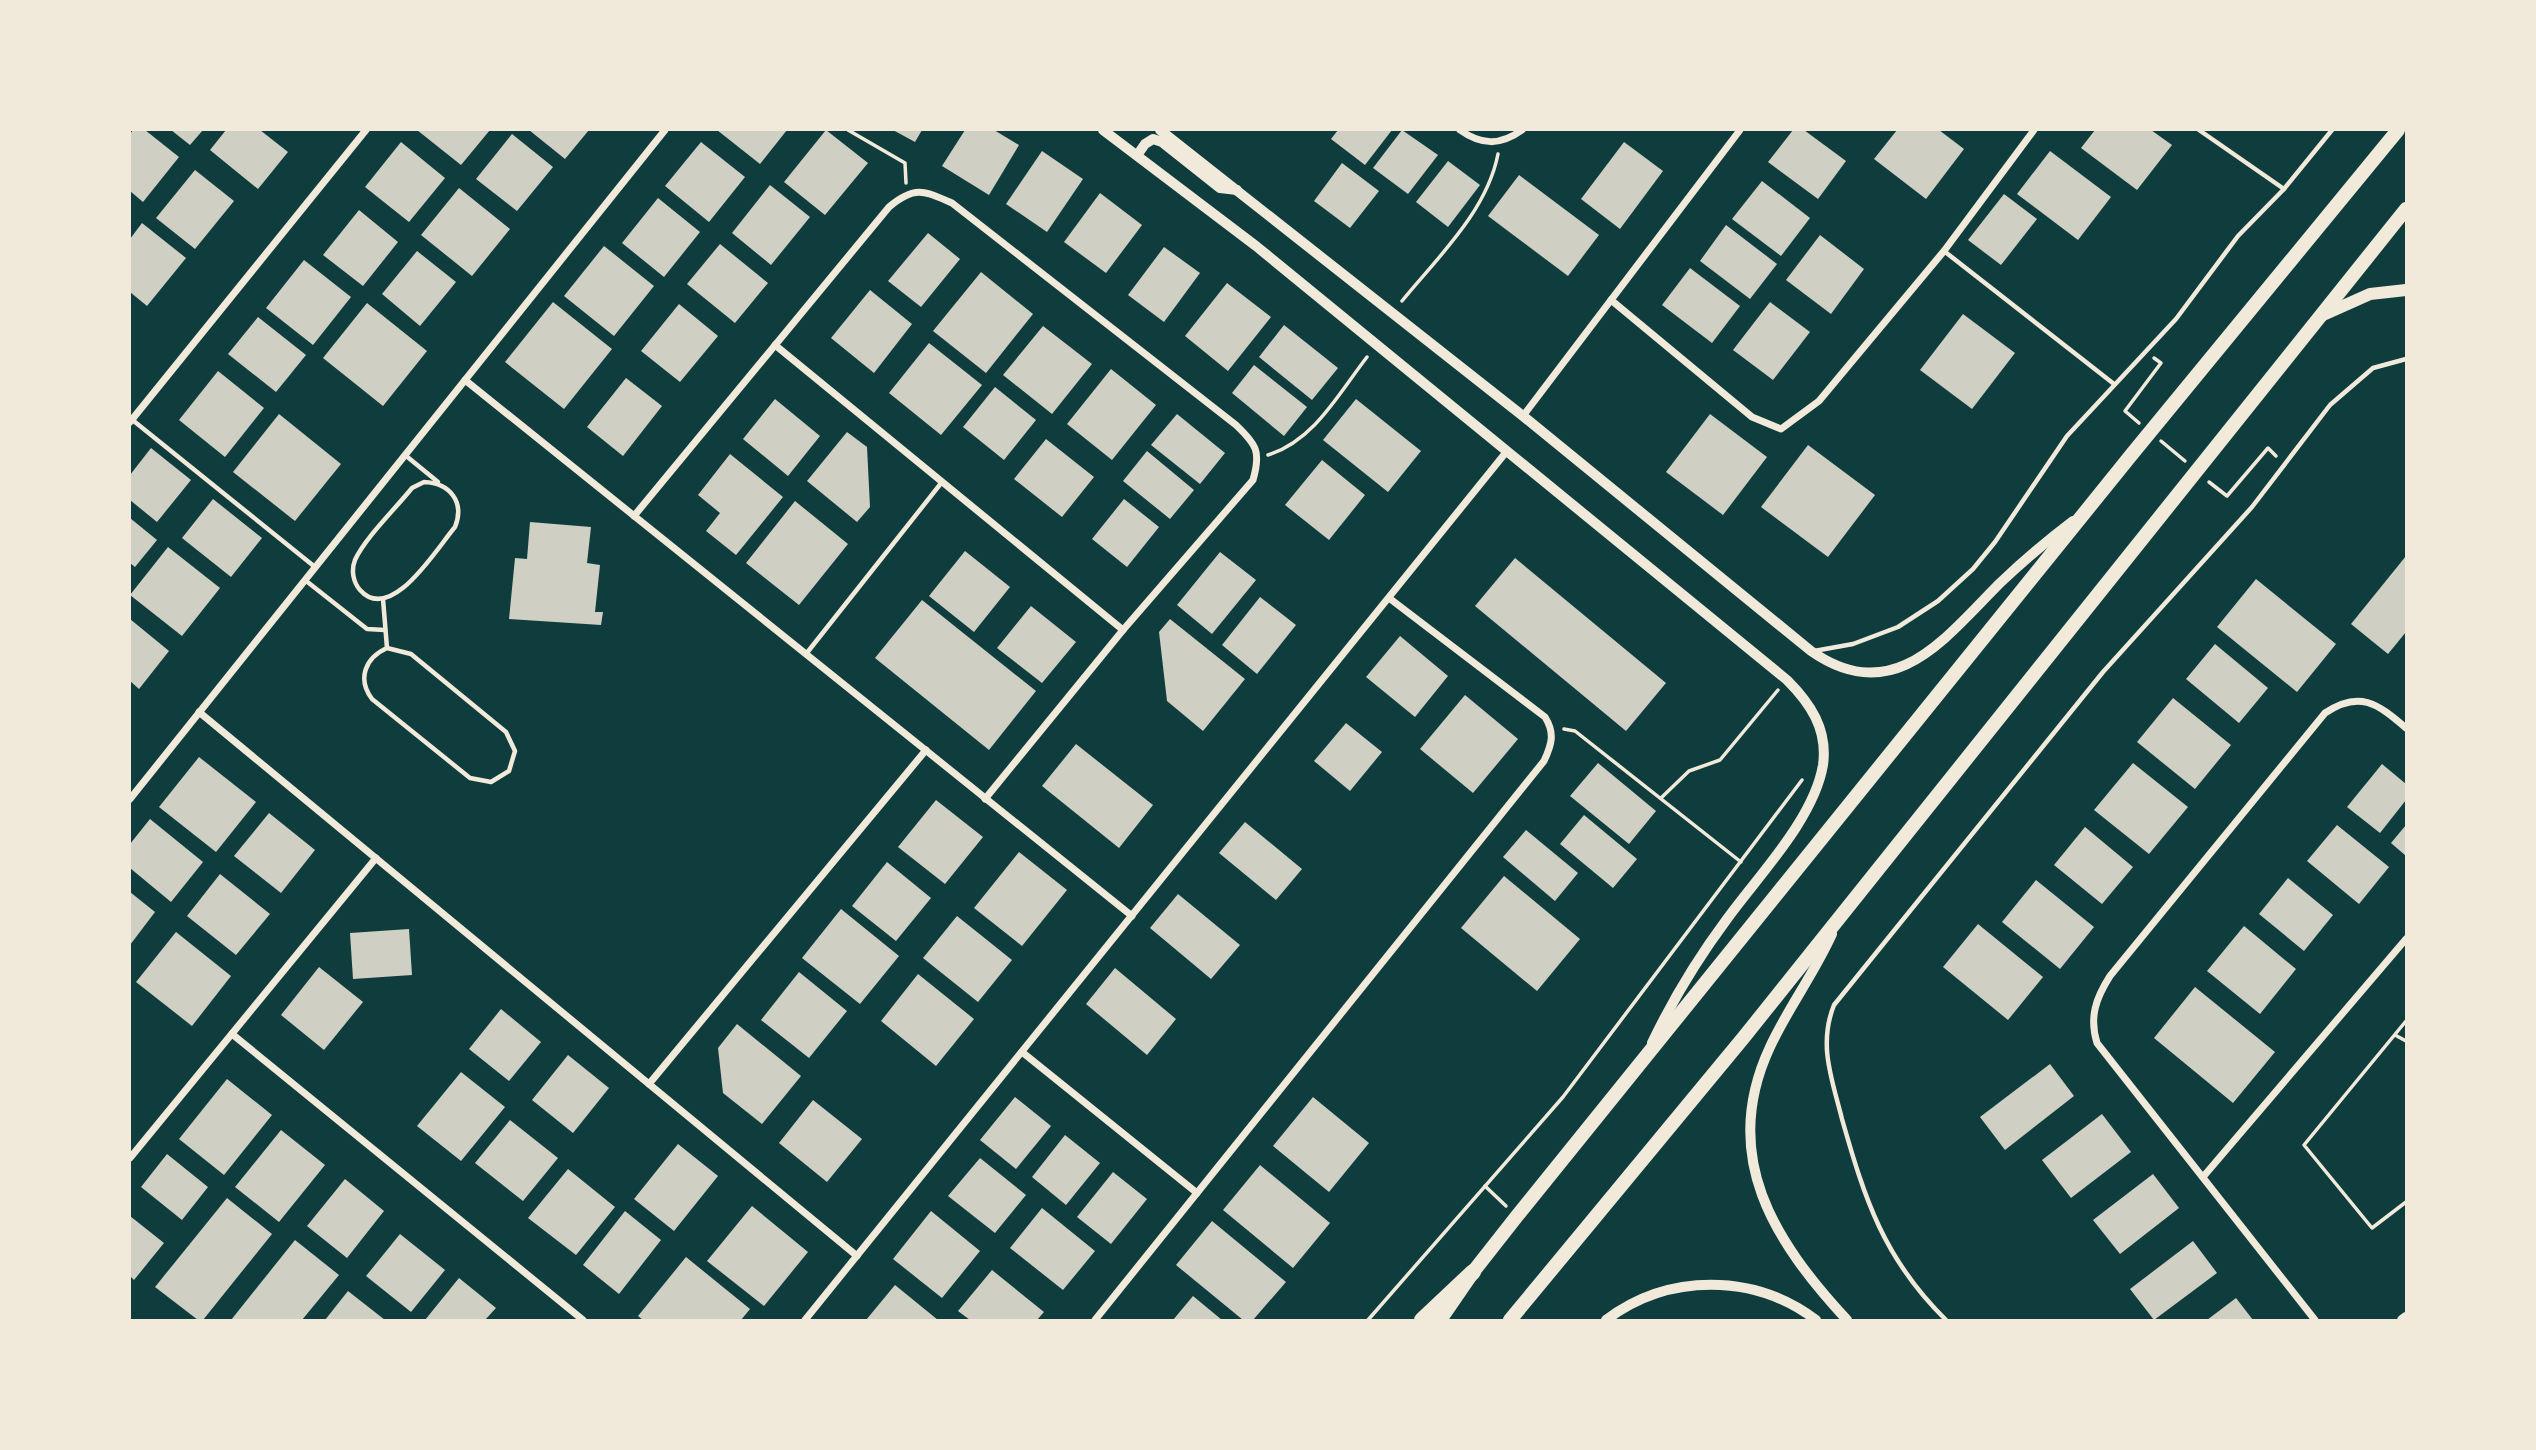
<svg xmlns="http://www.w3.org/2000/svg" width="2536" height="1450" viewBox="0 0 2536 1450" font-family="Montserrat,sans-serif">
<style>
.building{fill:#cfcfc3}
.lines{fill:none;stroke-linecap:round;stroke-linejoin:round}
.path{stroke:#f1e9da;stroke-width:3.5}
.service{stroke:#f1e9da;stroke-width:4.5}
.minor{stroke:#f1e9da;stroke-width:7}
.tertiary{stroke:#f1e9da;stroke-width:10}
.secondary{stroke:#f1e9da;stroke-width:12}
.trunk{stroke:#f1e9da;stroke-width:14}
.motorway{stroke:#f1e9da;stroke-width:16}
</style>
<rect width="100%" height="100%" fill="#0f3d3e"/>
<g class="building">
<path d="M133,130h12l34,27 -36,45 -13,-11v-57z"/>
<path d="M171,130h32l-13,15z"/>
<path d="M226,130h34l28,22 -30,37 -48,-39z"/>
<path d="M417,130h73l-29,35z"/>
<path d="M529,130h60l-24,29z"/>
<path d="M717,130h70l-27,34z"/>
<path d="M826,130l42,33 -43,52 -41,-33z"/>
<path d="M893,130h29l-7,12z"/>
<path d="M965,130h29l25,15 -30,50 -47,-29z"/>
<path d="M1338,130h54l-27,35 -34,-26z"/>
<path d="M1402,130l36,25 -30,39 -35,-26z"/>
<path d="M1793,130h11l42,31 -28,38 -50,-37z"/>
<path d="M1897,130h42l25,19 -38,50 -52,-40z"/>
<path d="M2095,130h56l21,15 -35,45 -56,-42z"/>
<path d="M512,134l41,33 -36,44 -41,-32z"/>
<path d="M401,142l44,36 -36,44 -44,-35z"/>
<path d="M701,142l44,35 -36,45 -44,-36z"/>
<path d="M1624,142l39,29 -43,58 -39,-30z"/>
<path d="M1042,151l41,28 -36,53 -41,-28z"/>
<path d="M2050,151l61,46 -33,43 -61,-46z"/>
<path d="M1448,161l32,24 -32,42 -32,-25z"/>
<path d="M1342,163l37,28 -29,37 -36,-27z"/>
<path d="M195,170l39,31 -39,48 -39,-31z"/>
<path d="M1519,175l80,60 -31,41 -80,-60z"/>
<path d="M1762,181l48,37 -29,38 -49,-37z"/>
<path d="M770,185l40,32 -39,48 -39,-32z"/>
<path d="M459,188l51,41 -38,47 -51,-41z"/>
<path d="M1100,193l42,32 -36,48 -42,-31z"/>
<path d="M2004,194l33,25 -36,46 -33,-25z"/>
<path d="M658,198l42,34 -36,45 -42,-34z"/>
<path d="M359,210l39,32 -35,44 -40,-31z"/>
<path d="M142,223l44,35 -39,48 -17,-14v-53z"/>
<path d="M1726,225l51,39 -27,35 -50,-38z"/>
<path d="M928,233l32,26 -39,48 -33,-26z"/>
<path d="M1820,235l44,34 -33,45 -45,-34z"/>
<path d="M720,244l48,39 -33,40 -48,-39z"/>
<path d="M604,246l50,40 -40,50 -50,-40z"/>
<path d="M1164,247l36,26 -36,49 -36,-27z"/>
<path d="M417,251l39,31 -36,44 -38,-32z"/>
<path d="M304,260l47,37 -38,48 -47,-37z"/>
<path d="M1690,268l50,38 -28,37 -50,-38z"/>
<path d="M981,272l52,42 -47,59 -53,-42z"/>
<path d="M1227,283l44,34 -43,54 -43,-35z"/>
<path d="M870,290l42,34 -38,49 -43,-35z"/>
<path d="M553,302l59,47 -48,60 -59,-47z"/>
<path d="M1770,302l40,30 -37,48 -40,-30z"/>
<path d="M367,303l60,48 -44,55 -60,-48z"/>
<path d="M679,304l39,32 -38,46 -39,-31z"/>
<path d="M1963,314l52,39 -43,56 -52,-39z"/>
<path d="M258,317l48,38 -30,37 -48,-38z"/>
<path d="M1284,325l54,43 -26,32 -53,-43z"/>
<path d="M1043,326l49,38 -40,50 -49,-39z"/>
<path d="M929,343l53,42 -41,50 -52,-42z"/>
<path d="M1254,365l53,42 -23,29 -52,-43z"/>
<path d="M1111,369l45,36 -44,55 -45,-36z"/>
<path d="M218,371l46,37 -39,49 -46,-37z"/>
<path d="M626,378l36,28 -39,50 -36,-29z"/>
<path d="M995,387l41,33 -32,40 -41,-33z"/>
<path d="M775,399l45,37 -32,40 -45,-37z"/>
<path d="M1356,399l65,52 -33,41 -65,-52z"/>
<path d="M279,414l62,50 -46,57 -62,-49z"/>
<path d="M1177,414l48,39 -25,31 -49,-39z"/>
<path d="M1710,414l57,43 -44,58 -57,-43z"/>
<path d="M847,432l20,15 3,60 -13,15 -50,-41z"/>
<path d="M1046,439l48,38 -32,40 -48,-38z"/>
<path d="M1808,445l67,50 -47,62 -67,-50z"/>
<path d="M151,448l40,32 -34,42 -27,-22v-25z"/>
<path d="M1147,451l47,39 -24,29 -47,-38z"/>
<path d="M730,454l53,43 -47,58 -30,-24 14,-18 -22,-18z"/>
<path d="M1322,460l43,35 -36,45 -44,-35z"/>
<path d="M213,499l49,39 -31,39 -49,-39z"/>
<path d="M1124,499l35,28 -32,40 -35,-28z"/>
<path d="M795,501l53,43 -49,61 -53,-42z"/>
<path d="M130,518l27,22 -22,27 -5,-4z"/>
<path d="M530,522l61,5 -4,36 13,2 -5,47h8l-2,13 -92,-6 6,-61 12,1z"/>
<path d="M168,547l52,41 -38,48 -52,-41z"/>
<path d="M965,551l45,36 -36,45 -45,-36z"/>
<path d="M1220,552l36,28 -44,54 -35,-29z"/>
<path d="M2406,556v76l-18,22 -37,-30z"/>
<path d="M1515,558l151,125 -40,48 -151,-125z"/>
<path d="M2256,579l80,65 -39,48 -80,-65z"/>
<path d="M1260,597l36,28 -39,49 -35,-29z"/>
<path d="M922,600l114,91 -47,59 -114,-92z"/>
<path d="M1031,606l45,36 -34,41 -45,-35z"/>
<path d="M130,619l39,32 -30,38 -9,-8z"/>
<path d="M1170,619l75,60 -42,52 -36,-30 -8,-69z"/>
<path d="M1400,636l48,40 -33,41 -49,-40z"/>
<path d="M2215,644l53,44 -29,35 -53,-44z"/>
<path d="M1465,695l53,44 -45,54 -53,-44z"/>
<path d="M2173,698l58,47 -36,44 -58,-47z"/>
<path d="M1346,723l36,29 -32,39 -36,-30z"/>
<path d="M1076,744l77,61 -34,43 -77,-62z"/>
<path d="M199,757l57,45 -40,50 -57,-45z"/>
<path d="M1598,763l58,48 -27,33 -59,-48z"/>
<path d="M2133,763l55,44 -39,47 -55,-44z"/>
<path d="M2382,764l24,20v16l-26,33 -33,-26z"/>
<path d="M936,800l47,37 -38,47 -47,-37z"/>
<path d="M269,813l46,37 -34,43 -47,-37z"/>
<path d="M1584,815l53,44 -24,29 -53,-44z"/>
<path d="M150,819l53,43 -32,40 -41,-34v-24z"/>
<path d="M1245,822l57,47 -26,31 -57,-47z"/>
<path d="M2337,825l52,42 -30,37 -52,-43z"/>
<path d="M2406,825v31l-15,-13z"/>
<path d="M2085,827l48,40 -31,37 -48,-39z"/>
<path d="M1526,830l52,43 -23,28 -52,-44z"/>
<path d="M1019,852l48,38 -45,56 -48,-38z"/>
<path d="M887,862l44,36 -35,43 -44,-35z"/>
<path d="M220,874l50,40 -34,41 -49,-39z"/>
<path d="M1504,876l76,63 -43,52 -76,-63z"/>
<path d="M2288,878l45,37 -29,36 -45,-37z"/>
<path d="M2036,880l58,47 -34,42 -58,-47z"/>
<path d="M130,892l25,20 -25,33z"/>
<path d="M1178,894l62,51 -29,34 -61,-51z"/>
<path d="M841,909l58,47 -39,48 -58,-46z"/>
<path d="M957,916l55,44 -34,42 -55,-44z"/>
<path d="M1978,924l65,53 -35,43 -65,-53z"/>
<path d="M2244,926l52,43 -36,45 -53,-43z"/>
<path d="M409,929l3,46 -59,4 -3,-46z"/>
<path d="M176,932l55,44 -39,50 -56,-44z"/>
<path d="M319,967l44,35 -39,48 -43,-35z"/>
<path d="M1115,968l61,51 -29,36 -61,-51z"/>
<path d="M799,972l48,39 -38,47 -48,-38z"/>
<path d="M918,974l56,45 -38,47 -55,-45z"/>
<path d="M2195,987l80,65 -42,51 -79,-65z"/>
<path d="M501,1009l40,33 -32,39 -40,-32z"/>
<path d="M737,1024l64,52 -39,48 -39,-31 -5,-45z"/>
<path d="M568,1055l41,33 -36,45 -41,-33z"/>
<path d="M2050,1064l24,32 -69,54 -25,-33z"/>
<path d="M461,1072l44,35 -44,54 -44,-35z"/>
<path d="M227,1079l45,36 -48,60 -45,-36z"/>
<path d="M1015,1097l36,29 -35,43 -36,-29z"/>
<path d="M1313,1097l56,46 -40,49 -56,-46z"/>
<path d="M813,1100l49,39 -35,43 -48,-39z"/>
<path d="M2102,1114l29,38 -60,46 -29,-38z"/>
<path d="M510,1120l48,38 -35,43 -48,-38z"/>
<path d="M281,1130l44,35 -46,57 -44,-35z"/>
<path d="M1065,1135l35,28 -34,42 -34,-28z"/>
<path d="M678,1144l40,32 -44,55 -40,-32z"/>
<path d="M167,1154l41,33 -26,33 -41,-33z"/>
<path d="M980,1158l46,37 -31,38 -47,-37z"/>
<path d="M1260,1165l70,58 -37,45 -70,-58z"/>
<path d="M568,1169l47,38 -39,48 -48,-37z"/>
<path d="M1113,1172l34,27 -36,45 -34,-27z"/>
<path d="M2153,1174l26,34 -59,46 -27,-34z"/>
<path d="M345,1179l39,32 -37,47 -40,-32z"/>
<path d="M227,1198l45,36 -69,86h-5l-43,-33z"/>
<path d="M752,1206l56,46 -44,54 -57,-45z"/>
<path d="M1042,1208l53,43 -32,39 -53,-42z"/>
<path d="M625,1211l36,29 -42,54 -36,-29z"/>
<path d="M931,1211l49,40 -38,47 -49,-39z"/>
<path d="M130,1216l34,27 -30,37 -4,-4z"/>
<path d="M1212,1221l74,61 -33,38h-10l-67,-55z"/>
<path d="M400,1234l45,36 -34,42 -45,-36z"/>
<path d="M295,1240l44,35 -37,45h-71z"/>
<path d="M2193,1241l24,32 -63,47 -24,-31z"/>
<path d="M686,1257l64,52 -9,11h-98l-5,-4z"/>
<path d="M992,1270l52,42 -7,8h-67l-12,-9z"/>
<path d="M459,1278l37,30 -11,12h-60z"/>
<path d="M895,1285l43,35h-72z"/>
<path d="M348,1291l37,29h-60z"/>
<path d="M1193,1296l29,24h-49z"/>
<path d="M2236,1298l17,22h-46z"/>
</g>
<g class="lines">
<g class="path">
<path d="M848,130l57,33 1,20"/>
<path d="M1402,301c36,-44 85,-90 96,-147"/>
<path d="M2139,423l-14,-12 36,-48 -7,-5"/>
<path d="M2161,441l24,20"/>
<path d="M1268,455c46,-14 71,-62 99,-98"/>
<path d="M2209,482l18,14 41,-48 8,8"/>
<path d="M1564,729l11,2 166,131"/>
<path d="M1661,798l28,-27 31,-11 58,-70"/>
<path d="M2406,1021l-102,124 68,83 34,-26"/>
<path d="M2395,1035l11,6"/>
<path d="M1485,1186l21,20"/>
<path d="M1368,1320l195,-223 239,-317"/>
</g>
<g class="service">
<path d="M2199,130l85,59"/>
<path d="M1944,251l170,133"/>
<path d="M130,418l185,149"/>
<path d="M405,455l33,27"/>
<path d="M424,482c26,1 41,20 31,45 -18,21 -64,98 -95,63 -7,-8 -9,-20 -5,-30 10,-22 41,-52 57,-72z"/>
<path d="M305,580l62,49 18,1"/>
<path d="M383,599l4,49"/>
<path d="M387,648l24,6 95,78 9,19 -6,20 -18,11 -21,-4 -98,-79c-15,-20 -7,-41 15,-51z"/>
<path d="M1814,651l39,-7 45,-17 40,-26 35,-32 22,-27 72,-106 109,-117 62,-83 46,-47 48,-59"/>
<path d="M806,654l136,-172"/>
<path d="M1946,1320c-62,-61 -81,-120 -104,-201 -10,-40 -24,-74 -8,-114l269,-333 149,-165 78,-102 43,-37 33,-9"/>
</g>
<g class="minor">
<path d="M1460,130c21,15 40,16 62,0"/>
<path d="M1611,300l141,117 29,12 38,-28 125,-150 90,-121"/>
<path d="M775,345l348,285"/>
<path d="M465,380l667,536"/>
<path d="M1523,416l217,-286"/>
<path d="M130,422l236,-292"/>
<path d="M634,516l255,-309c25,-21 34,-17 63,-4l284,222c21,20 25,27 17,55l-130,150 -138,169"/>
<path d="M199,712l658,544"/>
<path d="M130,799l535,-669"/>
<path d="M232,1034l351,286"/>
<path d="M1022,1052l175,141"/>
<path d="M649,1084l277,-334"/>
<path d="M130,1158l246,-300"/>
<path d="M2203,1177l203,-238"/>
<path d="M805,1320l702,-869"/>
<path d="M1095,1320l449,-559c8,-17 11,-28 1,-44l-156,-119"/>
<path d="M2315,1320l-218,-277c-8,-26 -1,-45 13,-67l215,-263c34,-23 52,-10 81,15"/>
</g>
<g class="tertiary">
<path d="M1103,130l153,116 531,434c23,23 41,49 36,85 -9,54 -65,111 -96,154 -29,39 -54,80 -75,124"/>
<path d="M1160,130l363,286 288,235c83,58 134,-13 189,-68 23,-22 48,-43 73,-62"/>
<path d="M1138,154l7,-10 8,-5 9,3 58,46 17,2"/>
<path d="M1832,934c-18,40 -44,74 -62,113 -51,109 4,194 77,273"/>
<path d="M1606,1320c62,-47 148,-47 210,0"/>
<path d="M2402,1320l4,-3"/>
</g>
<path class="secondary" d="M2323,315l47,-21 36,-4"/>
<g class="trunk">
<path d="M1440,1320l33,-48 44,-56 615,-762 266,-324"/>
<path d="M1510,1320l234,-283 662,-828"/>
</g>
<path class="motorway" d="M1422,1320l51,-48"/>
</g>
<rect width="2536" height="1450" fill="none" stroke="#f1e9da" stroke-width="262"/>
</svg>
